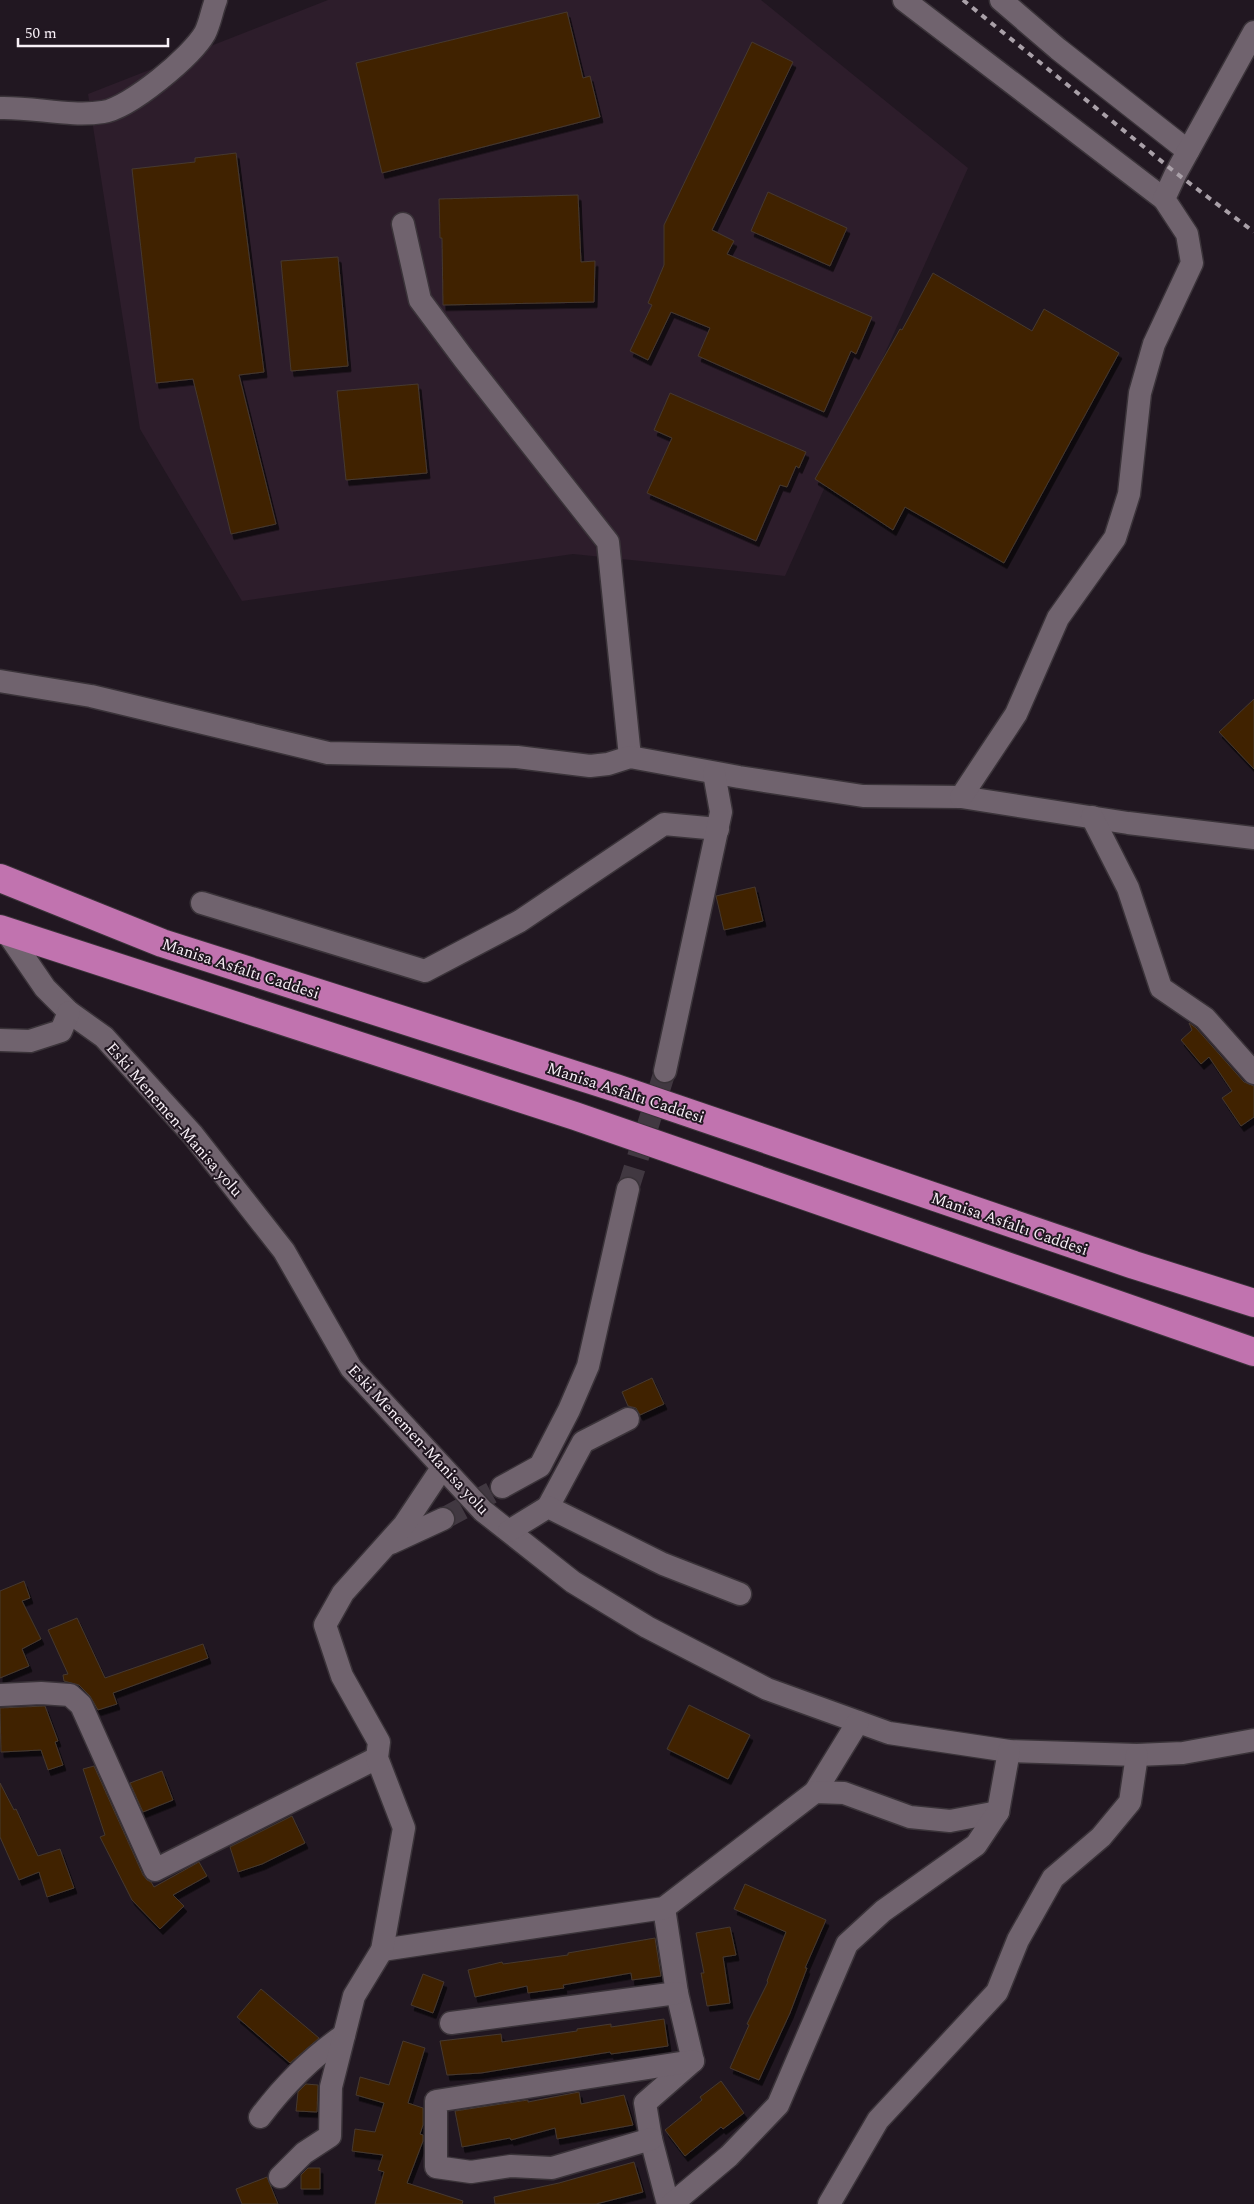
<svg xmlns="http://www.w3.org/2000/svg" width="1254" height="2204" viewBox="0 0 1254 2204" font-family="Spectral,serif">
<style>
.built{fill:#2d1d2b}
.building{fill:#3f2203;stroke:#46392f;filter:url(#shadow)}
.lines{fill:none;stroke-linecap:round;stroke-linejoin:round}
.minor-tunnel{stroke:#413841;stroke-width:22;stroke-dasharray:22 11;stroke-linecap:butt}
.minor-casing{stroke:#3a3339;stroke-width:25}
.highway-casing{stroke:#3a3339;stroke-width:30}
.minor{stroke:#70636e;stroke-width:22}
.highway{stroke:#c173af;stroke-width:28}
.rail{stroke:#aaa1a9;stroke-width:4;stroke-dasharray:6 6;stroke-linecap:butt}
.labels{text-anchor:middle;stroke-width:4;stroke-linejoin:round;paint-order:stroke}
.street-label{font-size:16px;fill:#f8f0f7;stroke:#211721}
</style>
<defs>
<filter id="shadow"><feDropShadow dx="3" dy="5.5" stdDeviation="0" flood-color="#0009"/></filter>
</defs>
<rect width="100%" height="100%" fill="#211721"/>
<path class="built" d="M328,0h433l207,168 -183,408 -212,-22 -331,47 -102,-172 -52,-335z"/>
<g class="building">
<path d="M567,12l16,66 7,-2 10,41 -218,56 -26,-110z"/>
<path d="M752,42l41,20 -81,168 22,11 -7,13 145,63 -16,37 -5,-3 -27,61 -126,-56 12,-28 -39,-16 -23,48 -18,-9 22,-46 -4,-2 16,-38v-40z"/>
<path d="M236,153l28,219 -25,3 37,149 -45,10 -38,-155 -37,4 -24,-214 63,-7v-4z"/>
<path d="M768,192l79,36 -17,38 -79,-35z"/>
<path d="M578,195l3,67 14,-1 -1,41 -151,3 -1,-67h-2l-1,-39z"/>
<path d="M338,257l10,109 -57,5 -10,-110z"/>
<path d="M933,273l99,58 12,-22 75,44 -115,210 -99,-56 -12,23 -78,-51 85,-150 2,1z"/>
<path d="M418,384l9,89 -81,7 -9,-89z"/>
<path d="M670,393l136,59 -7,16 -3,-2 -9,21 -7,-2 -24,56 -109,-48 25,-55 -18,-8z"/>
<path d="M1254,699v70l-35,-37z"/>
<path d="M755,887l8,34 -39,9 -8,-34z"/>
<path d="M1189,1023l7,5 48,54 10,4v31l-13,9 -19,-28 10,-7 -23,-34 -8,7 -20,-24 11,-10z"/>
<path d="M652,1378l12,26 -24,11 -4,-7 -8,-2 -6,-14z"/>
<path d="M24,1581l6,17 -8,3 19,38 -19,10 7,17 -29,12v-87z"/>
<path d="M77,1618l28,60 98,-34 5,14 -95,35 4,11 -19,6 -8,-14 -11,-11 -15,-4 -1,-6 5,-1 -20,-44z"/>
<path d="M689,1705l61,30 -22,44 -61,-30z"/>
<path d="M45,1706l13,35 -3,1 8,23 -15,5 -7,-20 -40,2 -1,-44z"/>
<path d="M94,1766l49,109 4,5 4,2 3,5 45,-25 8,14 -34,19 11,11 -24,23 -28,-29 -32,-63 5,-2 -22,-66z"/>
<path d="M162,1771l11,29 -30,12 -13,-29z"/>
<path d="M0,1783l14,27 2,-1 22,47 22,-7 14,39 -27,9 -8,-25 -20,8 -19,-43z"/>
<path d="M292,1816l13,27 -43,21 -24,8 -8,-25z"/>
<path d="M745,1884l81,36 -21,48h2l-17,45 -31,67 -29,-12 19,-43 -2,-1 21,-42 -1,-1 19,-49 -52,-23z"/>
<path d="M730,1927l6,28 -13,2 7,46 -23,3 -6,-33h3l-8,-40z"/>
<path d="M655,1938l6,38 -29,4 -1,-7 -68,12 1,3 -36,5 -1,-7 -52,11 -7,-27 34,-8 1,2 65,-9v-2z"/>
<path d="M423,1974l21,8 -11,31 -22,-8z"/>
<path d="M261,1989l58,49 -29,25 -53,-46z"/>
<path d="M664,2019l4,27 -57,8 -1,-2 -129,21 -34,2 -7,-34 61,-7 1,8 75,-11v-2l34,-5v3z"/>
<path d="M403,2041l22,7 -17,55 15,5v17l-3,9 3,1v6l-16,42 56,18 -1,3h-87l9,-32 -6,-2 5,-15 -31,-4 3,-22 20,3 9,-29 -28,-8 4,-18 29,8z"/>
<path d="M721,2081l23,32 -21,16 -2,-2 -36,29 -20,-26 37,-30 -2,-3z"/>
<path d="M306,2084l12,1 -1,27 -21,-1 2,-19z"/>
<path d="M579,2092l2,12 43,-9 9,30 -76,14 -2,-11 -44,12 -1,-2 -48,9 -7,-36 73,-11v2z"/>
<path d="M634,2162l9,30 -47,12h-101l-1,-7 65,-14z"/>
<path d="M308,2168h12v21h-19v-14z"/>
<path d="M267,2177l11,27h-36l-6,-15z"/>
</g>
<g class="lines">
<g class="minor-tunnel">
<path d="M628,1189l37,-118"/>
<path d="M443,1519l59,-32"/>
</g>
<g class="minor-casing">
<g id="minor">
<path d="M904,0l260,199"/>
<path d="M1001,0l57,49 130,102"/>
<path d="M0,108c34,-1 69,9 103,4 27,-4 89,-56 102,-79 5,-10 7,-23 11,-33"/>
<path d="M403,224l17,76 44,59 144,183 22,215"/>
<path d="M0,681l91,15 237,57 189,4 73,9 18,-2 22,-7 109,20 124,19 98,1 167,26 126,15"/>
<path d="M961,797l55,-83 42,-96 57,-80 14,-44 11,-101 14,-49 38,-81 -5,-29 -23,-35 12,-26 78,-141"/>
<path d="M1092,817l36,71 33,100 44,30 49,55"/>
<path d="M202,903l223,68 95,-50 144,-97 54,5"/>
<path d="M6,931l39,57 24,24 35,25 89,98 91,116 67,117 132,143 90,71 74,45 120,62 122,44 120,18 128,4 46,-2 71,-13"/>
<path d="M0,1040l30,1 31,-10 8,-19"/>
<path d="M665,1071l56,-259 -7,-39"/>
<path d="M502,1487l38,-21 29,-56 19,-44 40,-177"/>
<path d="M548,1507l35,-65 45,-23"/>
<path d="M509,1531l39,-24 115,57 77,30"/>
<path d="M391,1543l52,-24"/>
<path d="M0,1695l41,-2 29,2 11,10 74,165 222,-112"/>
<path d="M815,1792l43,-70"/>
<path d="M664,1908l13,85 16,68 -48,42 6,36 17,65"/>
<path d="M382,1950l282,-42 151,-116 29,1 66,24 40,4 48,-9"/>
<path d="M451,2023l226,-30"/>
<path d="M260,2117c24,-32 51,-59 84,-82"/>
<path d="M651,2139l-99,29 -41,-2 -40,6 -35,-5v-66l257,-40"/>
<path d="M280,2177l24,-24 26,-17 1,-49 23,-91 28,-46 22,-122 -27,-70 2,-16 -37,-66 -17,-51 18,-32 61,-68 38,-57"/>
<path d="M672,2204l57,-48 49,-51 69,-161 36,-33 93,-66 22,-33 11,-61"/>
<path d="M829,2204l49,-84 119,-128 21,-52 35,-62 48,-41 29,-35 7,-47"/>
</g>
</g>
<g class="highway-casing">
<g id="highway">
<path d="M0,878l162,65 454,145 518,177 120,38"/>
<path d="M0,929l575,187 679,236"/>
</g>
</g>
<use href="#minor" class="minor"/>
<use href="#highway" class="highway"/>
<path class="rail" d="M963,0l213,173 78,59"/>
</g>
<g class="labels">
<g class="street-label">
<text transform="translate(241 968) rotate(18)" y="6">Manisa Asfaltı Caddesi</text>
<text transform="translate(626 1092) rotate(18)" y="6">Manisa Asfaltı Caddesi</text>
<text transform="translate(175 1119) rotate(49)" y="6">Eski Menemen-Manisa yolu</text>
<text transform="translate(1010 1223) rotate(19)" y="6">Manisa Asfaltı Caddesi</text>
<text transform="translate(419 1439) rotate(47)" y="6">Eski Menemen-Manisa yolu</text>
</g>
</g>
<path d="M18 38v8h150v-8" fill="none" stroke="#f8f0f7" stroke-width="2.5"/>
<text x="25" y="38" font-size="15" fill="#f8f0f7" stroke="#211721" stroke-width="4" paint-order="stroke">50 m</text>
</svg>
